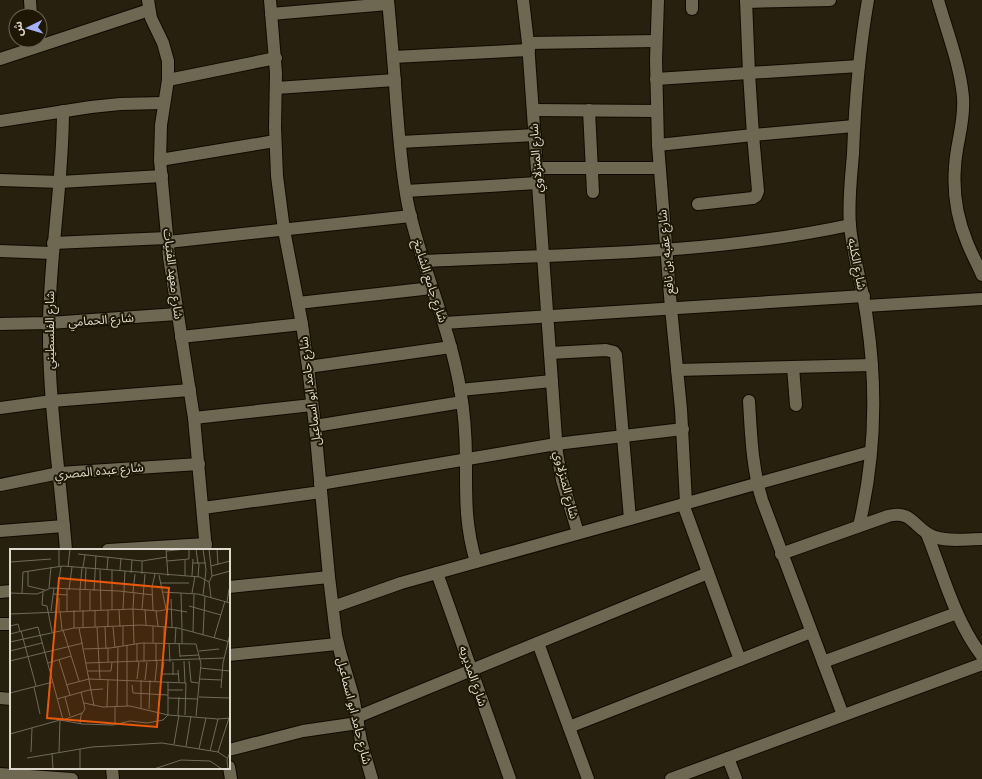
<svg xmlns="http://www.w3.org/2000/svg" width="982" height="779" viewBox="0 0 982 779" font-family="'Open Sans','Noto Sans Arabic',sans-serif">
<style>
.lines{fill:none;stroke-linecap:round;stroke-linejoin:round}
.minor-casing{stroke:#100a00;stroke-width:14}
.minor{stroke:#6e6752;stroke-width:12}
.labels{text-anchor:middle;stroke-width:4;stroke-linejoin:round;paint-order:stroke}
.street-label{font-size:12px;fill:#ded9ce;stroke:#1e1705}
.inset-road{fill:none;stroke:#706a5b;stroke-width:1}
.view{fill:#e8590c;fill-opacity:0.15;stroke:#e8590c;stroke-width:2}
.inset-edge{fill:none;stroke:#ded9ce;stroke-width:2}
</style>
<rect width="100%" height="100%" fill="#27200e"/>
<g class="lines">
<g class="minor-casing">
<g id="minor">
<path d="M30,0l1,16"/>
<path d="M148,0l3,18 12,25 5,18v19l-7,45 -1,35 9,97 25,161 12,132"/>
<path d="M270,0l6,73 -1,54 2,49 7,54 18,94 6,43 7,59 14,151 7,58 4,17 13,44 8,45 11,38"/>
<path d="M388,0c3,33 6,66 8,99 3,36 5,71 12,106 13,62 41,119 52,183 4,23 6,48 6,72 0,38 -1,65 10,102"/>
<path d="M523,0l5,43 29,410 5,27 16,53"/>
<path d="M658,0l-2,60 2,85 13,163 10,101 5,94"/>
<path d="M692,0v9"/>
<path d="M938,0c9,32 22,64 25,97 2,26 -7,46 -8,70 -2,25 2,51 12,75 4,11 10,21 15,33"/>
<path d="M746,2l84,-2"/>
<path d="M271,14l117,-10"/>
<path d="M528,43l128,-2"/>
<path d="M393,57l136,-7"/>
<path d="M0,59l149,-49"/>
<path d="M656,79l203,-13"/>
<path d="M168,80l108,-22"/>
<path d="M276,88l119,-8"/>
<path d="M533,110l123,1"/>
<path d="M589,110l4,82"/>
<path d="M63,111c0,71 -13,141 -14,212 -1,76 11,151 17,227"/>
<path d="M0,121l91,-14 29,-3 43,-1"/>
<path d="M400,142l135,-7"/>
<path d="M658,145l95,-10 101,-9"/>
<path d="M160,160l115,-19"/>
<path d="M537,168h122"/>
<path d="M0,180l60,2 102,-6"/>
<path d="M406,191l132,-8"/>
<path d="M698,204l55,-6 3,-2 2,-5 -5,-56 -4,-62 -3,-73"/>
<path d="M168,242l243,-26"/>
<path d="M53,243l114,-5"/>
<path d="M0,251l52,2"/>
<path d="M423,261c143,-7 287,-6 427,-36"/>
<path d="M298,303l134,-15"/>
<path d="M865,306l117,-7"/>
<path d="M444,323l420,-27"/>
<path d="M0,324l49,-1 128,-9"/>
<path d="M181,337l121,-13"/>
<path d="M550,353l56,-3 8,2 2,3 14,164"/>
<path d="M308,367l143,-20"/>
<path d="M793,367l3,38"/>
<path d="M677,370l195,-5"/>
<path d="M460,390l92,-9"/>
<path d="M749,401c2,33 3,67 13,99l81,215"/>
<path d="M0,408l52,-7 138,-11"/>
<path d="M194,418l118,-13"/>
<path d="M315,426l147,-24"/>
<path d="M320,484l236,-40 127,-15"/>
<path d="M0,485l59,-12 140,-9"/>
<path d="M683,504l57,156"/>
<path d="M203,508l118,-16"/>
<path d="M859,526c16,-67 18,-139 8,-207 -4,-31 -14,-62 -17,-93 -2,-24 1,-48 3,-72 2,-52 6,-103 15,-154"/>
<path d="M0,531l64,-5"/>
<path d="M927,534c16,40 28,87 55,122"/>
<path d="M108,550l98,-6"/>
<path d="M781,554l107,-38c25,-7 27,15 47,21 14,5 32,2 47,2"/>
<path d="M437,573l73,206"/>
<path d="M229,587l100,-10"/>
<path d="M0,592l11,-1"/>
<path d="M333,607l68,-24 469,-131"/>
<path d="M0,624h11"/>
<path d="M538,643l50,136"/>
<path d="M229,655l108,-11"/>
<path d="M823,662l134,-49"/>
<path d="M0,698l11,1"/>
<path d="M357,717l351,-144"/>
<path d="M569,727l242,-95"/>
<path d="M229,750l74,-19 55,-8"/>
<path d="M728,758l8,21"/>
<path d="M229,767l2,12"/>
<path d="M112,768l1,11"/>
<path d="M0,774l72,5"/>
<path d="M671,779l311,-115"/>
</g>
</g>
<use href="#minor" class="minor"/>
</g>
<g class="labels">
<g class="street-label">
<text transform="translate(536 158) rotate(-94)" y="4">شارع المنزلاوي</text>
<text transform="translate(666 252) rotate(-95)" y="4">شارع عقبه بن نافع</text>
<text transform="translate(857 264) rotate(79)" y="4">شارع الكليه</text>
<text transform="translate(173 274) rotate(83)" y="4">شارع معهد الفتيات</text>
<text transform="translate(430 281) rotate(72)" y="4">شارع جامع الشامخ</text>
<text transform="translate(101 320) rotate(-4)" y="4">شارع الحمامي</text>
<text transform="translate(50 330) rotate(-90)" y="4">شارع الفلسطيني</text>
<text transform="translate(310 391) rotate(-97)" y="4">شارع حامد ابو اسماعيل</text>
<text transform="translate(99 471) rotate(-5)" y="4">شارع عبده المصري</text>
<text transform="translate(566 485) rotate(76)" y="4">شارع المنزلاوي</text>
<text transform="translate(473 676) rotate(71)" y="4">شارع المديريه</text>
<text transform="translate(354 711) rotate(76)" y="4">شارع حامد ابو اسماعيل</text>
</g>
</g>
<g transform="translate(10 549)">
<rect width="220" height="220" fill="#27200e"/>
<path class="inset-road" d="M49,0v17M156,0l2,27M186,0l2,15M199,0l3,27 -3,6M207,0l1,16M156,2l21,-2M68,5l64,7 25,-4M157,12l22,-2v-10M0,13l41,-3M183,14h13M201,17l19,-5M58,18l2,-18M73,18l2,-12M90,21l1,40M97,21l1,-13M110,21l1,-12M18,22v15l17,4M0,23v32M121,24l1,-13M132,25v-13M149,26l7,34M175,27v-16M182,27l1,-17M202,27l18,-5M188,28l1,-13M150,34h29M39,39l2,-21M48,39l3,-22M59,41l3,-23M70,41l2,-23M75,41l1,-22M84,42l2,-35M33,43l-1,13 5,1 5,26M123,43l2,-18M152,43l36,2 32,9M0,44l27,1 14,-6 68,3 34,4M12,44l1,-21 40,-6 137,11 9,5 2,15M171,44l1,35M182,44l3,-17M43,45l14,1M193,46l3,-25 -3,-21M161,50l1,28M217,53l2,-13M179,57l32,9M113,60l2,-38M123,60l1,35M123,60l1,-17M132,60l3,-35M135,60l1,16M64,61v18M70,61v-20M73,61v17M80,61v-19M85,61v17M98,61v17M102,61v-40M109,61l1,17M143,61l-1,-23 3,-13M41,62l3,-23M49,62v-13M50,62l2,19M57,62v-22M146,62l2,15M0,65l123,-5 26,2 10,-2 18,3M0,77l8,-2 2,7M113,77v20M87,78l3,53M95,78l1,22M103,78l2,21M69,79l15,78M53,81l16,51M11,82l15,55M183,83l1,-38M0,85l28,-7 25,93 19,-7M193,86l2,-39M204,89l11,-37M0,93l64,-14 67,-3 37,3 52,14M143,94v-17M154,94v-17M159,94l1,19M165,94l1,-16M169,94l1,14M172,94v-14M98,99v14M74,100l26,-1 32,-5 54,1 5,20 -5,52M0,102l32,-8M189,102l20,-2M170,107l19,-1M49,111l11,35M0,112l73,-18M174,112l1,22M179,112l2,21 8,1M127,113v-19M134,113v-19M146,113v-19M38,114l23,-7M76,114l138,-5M190,119l30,3M168,121l1,12M78,122h23l1,-9M153,125h16M163,126v-13M79,130l97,4 -1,32M127,130l2,-17M189,130l22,1M131,131v28M135,131l2,-18M145,132l2,-19M151,132l3,-19M158,133v33M56,136l23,-6M122,136l1,8 35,2M24,138l6,27M211,139l2,-25 7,-29M158,141h15M0,144l43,-11M55,148l5,19M189,148l31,1M158,149l30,1M47,150l32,-9 14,-1M74,154l19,4 27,-1 38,9 50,4 12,-1M117,157v-61M149,157l1,-12M97,158l1,-27M107,158l1,-60M139,160l1,-29M168,166l1,-18M70,175l1,-9 4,-6 -4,-17M105,176v-18M0,185l50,-14 22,4 31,1 17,-4 17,2 16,-3 5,-5M164,195l5,-29M176,197l5,-30M70,200v20M189,200l7,-31M200,202l8,-32M21,203l1,-24M49,203l1,-32M208,203l11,-34M42,204l1,16M17,209l65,-11 70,-4 56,9 9,6M144,220l27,-9 29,1 12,8M218,220l-1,-9 3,-8"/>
<path class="view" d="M49,29l110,10 -12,139 -110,-9z"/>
<rect width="220" height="220" class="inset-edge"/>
</g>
<g transform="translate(28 28) rotate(265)"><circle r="19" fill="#1e1705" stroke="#6b6555"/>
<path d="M0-3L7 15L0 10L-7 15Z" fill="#a5b1fc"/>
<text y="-6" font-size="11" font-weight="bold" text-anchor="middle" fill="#ded9ce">ش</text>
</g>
</svg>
